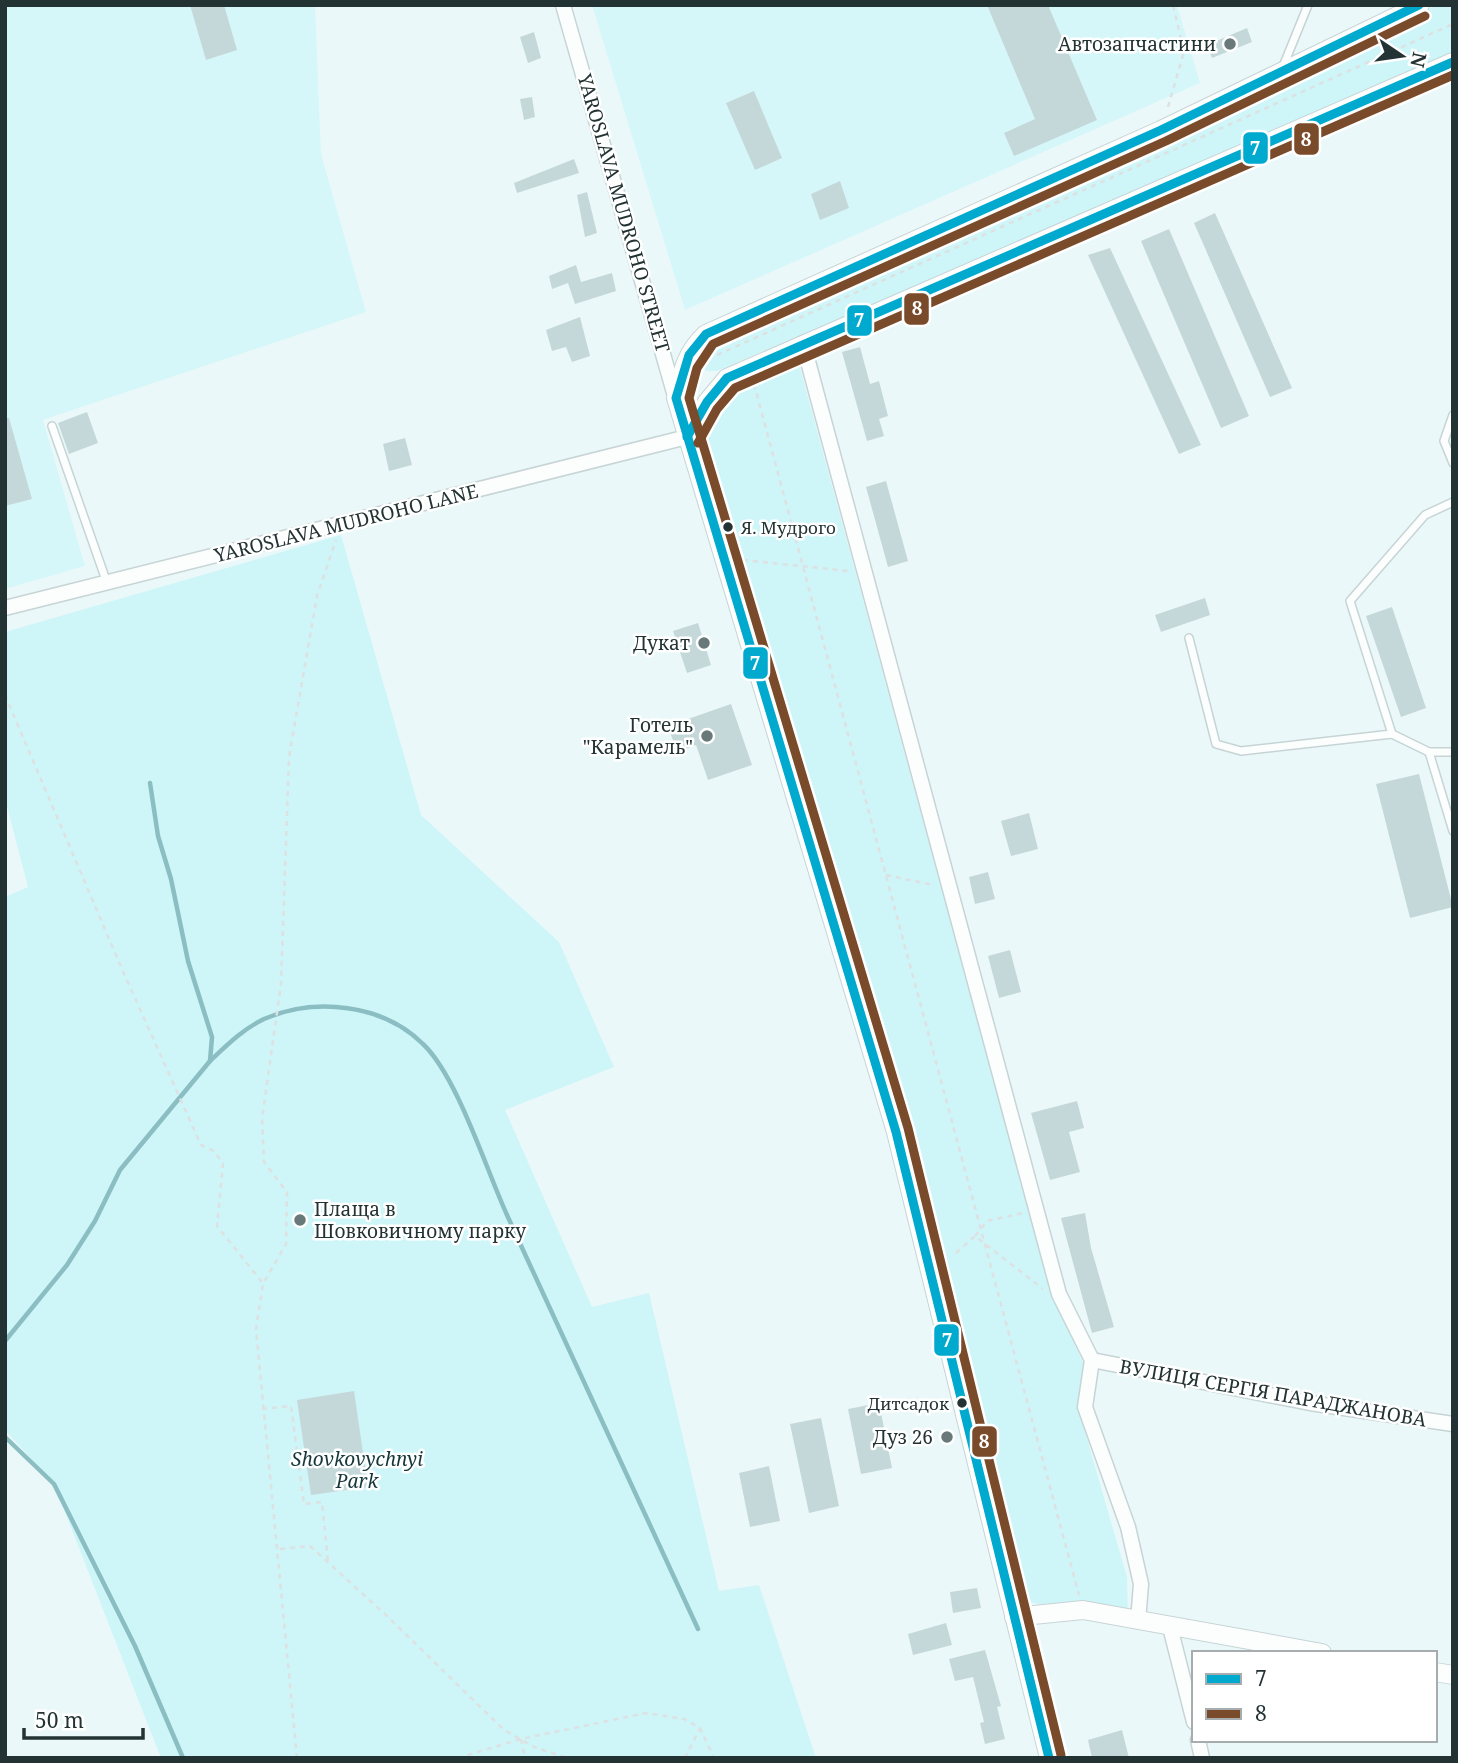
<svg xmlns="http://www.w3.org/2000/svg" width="1458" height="1763" viewBox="0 0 1458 1763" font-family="'Noto Serif',serif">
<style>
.built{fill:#d6f7fa}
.green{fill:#cef5f8}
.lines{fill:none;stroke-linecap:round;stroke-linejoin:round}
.stream{stroke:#8bbec2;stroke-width:4.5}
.building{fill:#c5d8d9}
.service-casing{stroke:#c7d4d5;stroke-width:10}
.minor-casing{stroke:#c7d4d5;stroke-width:17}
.tertiary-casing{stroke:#c7d4d5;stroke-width:20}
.path{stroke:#dde1e2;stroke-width:2.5;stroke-dasharray:5 5;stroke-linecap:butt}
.service{stroke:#fcfefe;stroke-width:7}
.minor{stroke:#fcfefe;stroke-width:14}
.tertiary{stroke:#fcfefe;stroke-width:18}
.bus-1-casing{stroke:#fff;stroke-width:14}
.bus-2-casing{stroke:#fff;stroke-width:14}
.bus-1{stroke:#00a9ce;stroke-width:9}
.bus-2{stroke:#7a4b2a;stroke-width:9}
.poi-dot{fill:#697879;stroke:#fff;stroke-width:2.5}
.bus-dot{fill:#233334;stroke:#fff;stroke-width:2.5}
.labels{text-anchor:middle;stroke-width:5;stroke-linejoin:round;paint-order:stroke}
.bus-label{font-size:17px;fill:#233334;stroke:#fff;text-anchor:start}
.poi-label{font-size:19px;fill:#233334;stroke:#fff;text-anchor:end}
.street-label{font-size:19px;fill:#233334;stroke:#fff}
.park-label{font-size:19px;font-style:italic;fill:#15373a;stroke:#fff}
.line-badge{stroke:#fff;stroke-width:2.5}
.badge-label{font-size:19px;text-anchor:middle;font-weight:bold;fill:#fff}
</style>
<rect width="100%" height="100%" fill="#ebf8f9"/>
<g class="built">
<path d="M5,5h310l6,149 45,158 -323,108 42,146 -80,23z"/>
<path d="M592,5h585l23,78 -515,227z"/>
</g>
<g class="green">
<path d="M1437,5h16v50l-736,316h-11l-9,-14 6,-9 456,-211 122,-62z"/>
<path d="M797,357l255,939 30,64 4,14 -8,34 49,169 1,43 -105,-19 -9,-19 -119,-487 -179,-603 -11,-46 8,-30 10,-17 16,-13z"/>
<path d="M341,535l80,280 138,127 55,125 -109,43 87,197 57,-14 70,298 40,-6 57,173h-655l-107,-274 -49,-54v-533l23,-10 -23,-88v-167z"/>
</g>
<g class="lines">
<g class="stream">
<path d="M210,1061c17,-16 33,-32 54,-42 51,-22 119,-15 159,25 34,32 63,125 84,171 63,138 128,275 191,414"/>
<path d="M5,1341l62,-76 28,-44 25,-51 90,-109 2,-24 -24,-76 -17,-82 -13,-43 -8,-53"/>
<path d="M5,1437l49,47 81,162 48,112"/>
</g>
</g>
<g class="building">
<path d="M190,5h34l13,45 -31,10z"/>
<path d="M987,5h61l49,115 -83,36 -10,-23 31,-14z"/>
<path d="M1247,28l5,14 -40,16 -5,-13z"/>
<path d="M534,32l7,26 -13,5 -8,-26z"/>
<path d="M754,91l28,67 -27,12 -29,-67z"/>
<path d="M532,97l3,20 -11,3 -4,-21z"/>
<path d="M574,159l5,14 -62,20 -3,-10z"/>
<path d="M840,181l9,27 -29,12 -9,-26z"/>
<path d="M587,192l10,41 -12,4 -8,-42z"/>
<path d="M1215,213l77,175 -22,9 -76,-174z"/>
<path d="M1169,229l80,187 -28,12 -80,-187z"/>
<path d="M1110,248l91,197 -22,9 -91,-199z"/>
<path d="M576,265l5,17 31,-9 4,18 -41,13 -7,-21 -16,6 -3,-13z"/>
<path d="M580,317l10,39 -18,6 -6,-15 -14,4 -6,-21z"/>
<path d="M860,347l10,37 9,-3 9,35 -9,3 5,17 -17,5 -25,-89z"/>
<path d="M87,412l11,31 -29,11 -11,-31z"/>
<path d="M5,418h4l23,81 -27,7z"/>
<path d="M405,438l7,27 -23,6 -6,-27z"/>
<path d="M886,481l22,80 -20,6 -22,-80z"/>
<path d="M1205,598l5,17 -49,17 -6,-17z"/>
<path d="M1392,607l34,101 -25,9 -35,-101z"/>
<path d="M698,623l13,42 -24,8 -14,-42z"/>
<path d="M731,704l21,61 -44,15 -12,-35 -19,7 -9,-26z"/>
<path d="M1419,774l34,133 -43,11 -34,-134z"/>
<path d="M1029,813l9,36 -27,7 -10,-35z"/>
<path d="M988,872l7,27 -20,5 -6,-27z"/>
<path d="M1010,950l11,42 -22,6 -11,-42z"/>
<path d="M1077,1101l7,27 -15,4 11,40 -30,8 -19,-67z"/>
<path d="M1085,1213l6,35 23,79 -22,6 -31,-115z"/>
<path d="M354,1391l14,96 -57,8 -14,-95z"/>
<path d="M879,1403l13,65 -31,6 -13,-65z"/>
<path d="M821,1418l18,88 -30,7 -19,-89z"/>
<path d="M769,1466l11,55 -30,6 -11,-54z"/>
<path d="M977,1588l4,20 -28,5 -3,-21z"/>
<path d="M946,1623l6,22 -39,10 -5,-21z"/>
<path d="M985,1650l16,56 -4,1 8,32 -20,5 -5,-21 4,-1 -11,-45 -18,4 -6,-22z"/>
<path d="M1122,1730l7,28h-37l-4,-18z"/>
</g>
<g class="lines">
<g class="service-casing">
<g id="service">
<path d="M1282,69l26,-64"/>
<path d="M1453,415l-9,26 9,22"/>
<path d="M52,426l55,157"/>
<path d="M1189,638l27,106 25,7 151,-17 37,18h24"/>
<path d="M1392,734l-42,-133 75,-86 28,-13"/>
<path d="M1429,752l24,79"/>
</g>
</g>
<g class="minor-casing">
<g id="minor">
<path d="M563,5l112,391"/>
<path d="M803,343l256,951 33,66 -7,47 43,120 13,57 -3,37"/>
<path d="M5,608l682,-171"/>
<path d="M1092,1360l218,43 143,21"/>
<path d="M1170,1627l24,95"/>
<path d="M1198,1740l4,18"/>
</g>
</g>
<g class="tertiary-casing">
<g id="tertiary">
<path d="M687,437l20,-35 20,-24 726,-316"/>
<path d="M1014,1617l69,-7 239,43"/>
<path d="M1435,1672l18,3"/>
<path d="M1049,1758l-153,-626 -220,-734c6,-26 10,-46 30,-64l455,-204 259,-125"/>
</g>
</g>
<g class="path">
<path d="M1168,107l16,-55 -11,-47"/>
<path d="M708,359l745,-335"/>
<path d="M754,384l325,1211"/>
<path d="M743,560l105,11"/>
<path d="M5,695l116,272 80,178 13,6 9,13 -6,62 45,56"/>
<path d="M886,875l47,10"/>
<path d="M975,1236l12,-15 36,-8"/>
<path d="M956,1253l19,-17 68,53"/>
<path d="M262,1409l29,-3 13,98 18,-2 6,60"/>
<path d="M280,1549l30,-3 77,70 117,114 30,17 33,11"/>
<path d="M521,1739l4,19"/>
<path d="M297,1758l-41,-429 7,-45 23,-40 1,-52 -23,-30 -2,-43 19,-135 8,-227 28,-161 19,-56"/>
<path d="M458,1758l63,-19 125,-26 38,6 16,9 14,30"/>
<path d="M685,1758l15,-30"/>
</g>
<use href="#service" class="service"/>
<use href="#minor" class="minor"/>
<use href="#tertiary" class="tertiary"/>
<g class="bus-1-casing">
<g id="bus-1">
<path d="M687,437l20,-35 20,-24 726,-316"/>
<path d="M1049,1758l-153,-626 -220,-734 13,-43 17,-21 455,-204 258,-125"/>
</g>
</g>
<g class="bus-2-casing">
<g id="bus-2">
<path d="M698,443l19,-34 18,-21 718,-313"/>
<path d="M1061,1755l-153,-627 -219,-730 8,-30 16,-24 453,-203 259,-125"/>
</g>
</g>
<use href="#bus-1" class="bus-1"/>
<use href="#bus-2" class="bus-2"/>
</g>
<g class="poi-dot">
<circle cx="1230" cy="44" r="7"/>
<circle cx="704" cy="643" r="7"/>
<circle cx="707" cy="736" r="7"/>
<circle cx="300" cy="1220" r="7"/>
<circle cx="947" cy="1437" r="7"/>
</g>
<g class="bus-dot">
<circle cx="728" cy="527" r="6"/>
<circle cx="962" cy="1403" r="6"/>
</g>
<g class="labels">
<g class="bus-label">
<text x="741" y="534">Я. Мудрого</text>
<text x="949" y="1410" text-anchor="end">Дитсадок</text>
</g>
<g class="poi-label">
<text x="1216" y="51">Автозапчастини</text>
<text x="690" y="650">Дукат</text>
<text x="693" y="732">Готель<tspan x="693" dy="22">"Карамель"</tspan></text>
<text x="314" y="1216" text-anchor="start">Плаща в<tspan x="314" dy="22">Шовковичному парку</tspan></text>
<text x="933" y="1444">Дуз 26</text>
</g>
<g class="street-label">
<text transform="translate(624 213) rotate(74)" y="7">YAROSLAVA MUDROHO STREET</text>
<text transform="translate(346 523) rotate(-14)" y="7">YAROSLAVA MUDROHO LANE</text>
<text transform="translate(1273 1393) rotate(10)" y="7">ВУЛИЦЯ СЕРГІЯ ПАРАДЖАНОВА</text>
</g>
<g class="park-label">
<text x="357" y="1466">Shovkovychnyi<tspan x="357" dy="22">Park</tspan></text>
</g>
</g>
<g class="line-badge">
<rect x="1293" y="122" width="27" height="34" rx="7" fill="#7a4b2a"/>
<rect x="1242" y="131" width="27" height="34" rx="7" fill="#00a9ce"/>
<rect x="903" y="292" width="27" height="34" rx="7" fill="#7a4b2a"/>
<rect x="846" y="304" width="27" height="33" rx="7" fill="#00a9ce"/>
<rect x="742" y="646" width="27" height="34" rx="7" fill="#00a9ce"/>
<rect x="933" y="1323" width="27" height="34" rx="7" fill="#00a9ce"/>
<rect x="971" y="1425" width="27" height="33" rx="7" fill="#7a4b2a"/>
</g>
<g class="badge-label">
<text x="1306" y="146">8</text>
<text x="1255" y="155">7</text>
<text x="917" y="315">8</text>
<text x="859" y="327">7</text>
<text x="755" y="670">7</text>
<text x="947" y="1347">7</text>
<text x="984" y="1448">8</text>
</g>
<rect width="1458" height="1763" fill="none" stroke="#233334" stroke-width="14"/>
<rect x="1192" y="1651" width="245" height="91" fill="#ffffff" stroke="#a7adae" stroke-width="2"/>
<rect x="1206" y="1674" width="35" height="10" fill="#00a9ce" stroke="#a7adae" stroke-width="2"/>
<text x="1255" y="1686" font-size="21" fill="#233334">7</text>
<rect x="1206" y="1709" width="35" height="10" fill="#7a4b2a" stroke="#a7adae" stroke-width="2"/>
<text x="1255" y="1721" font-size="21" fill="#233334">8</text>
<g transform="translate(1402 56) rotate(103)" stroke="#ffffff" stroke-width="5" paint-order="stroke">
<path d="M0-5L12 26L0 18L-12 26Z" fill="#233334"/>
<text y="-10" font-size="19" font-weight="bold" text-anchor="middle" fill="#233334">N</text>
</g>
<path d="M24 1728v10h119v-10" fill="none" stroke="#233334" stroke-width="3.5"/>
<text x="35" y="1728" font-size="21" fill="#233334" stroke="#ffffff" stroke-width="5" paint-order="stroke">50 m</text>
</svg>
